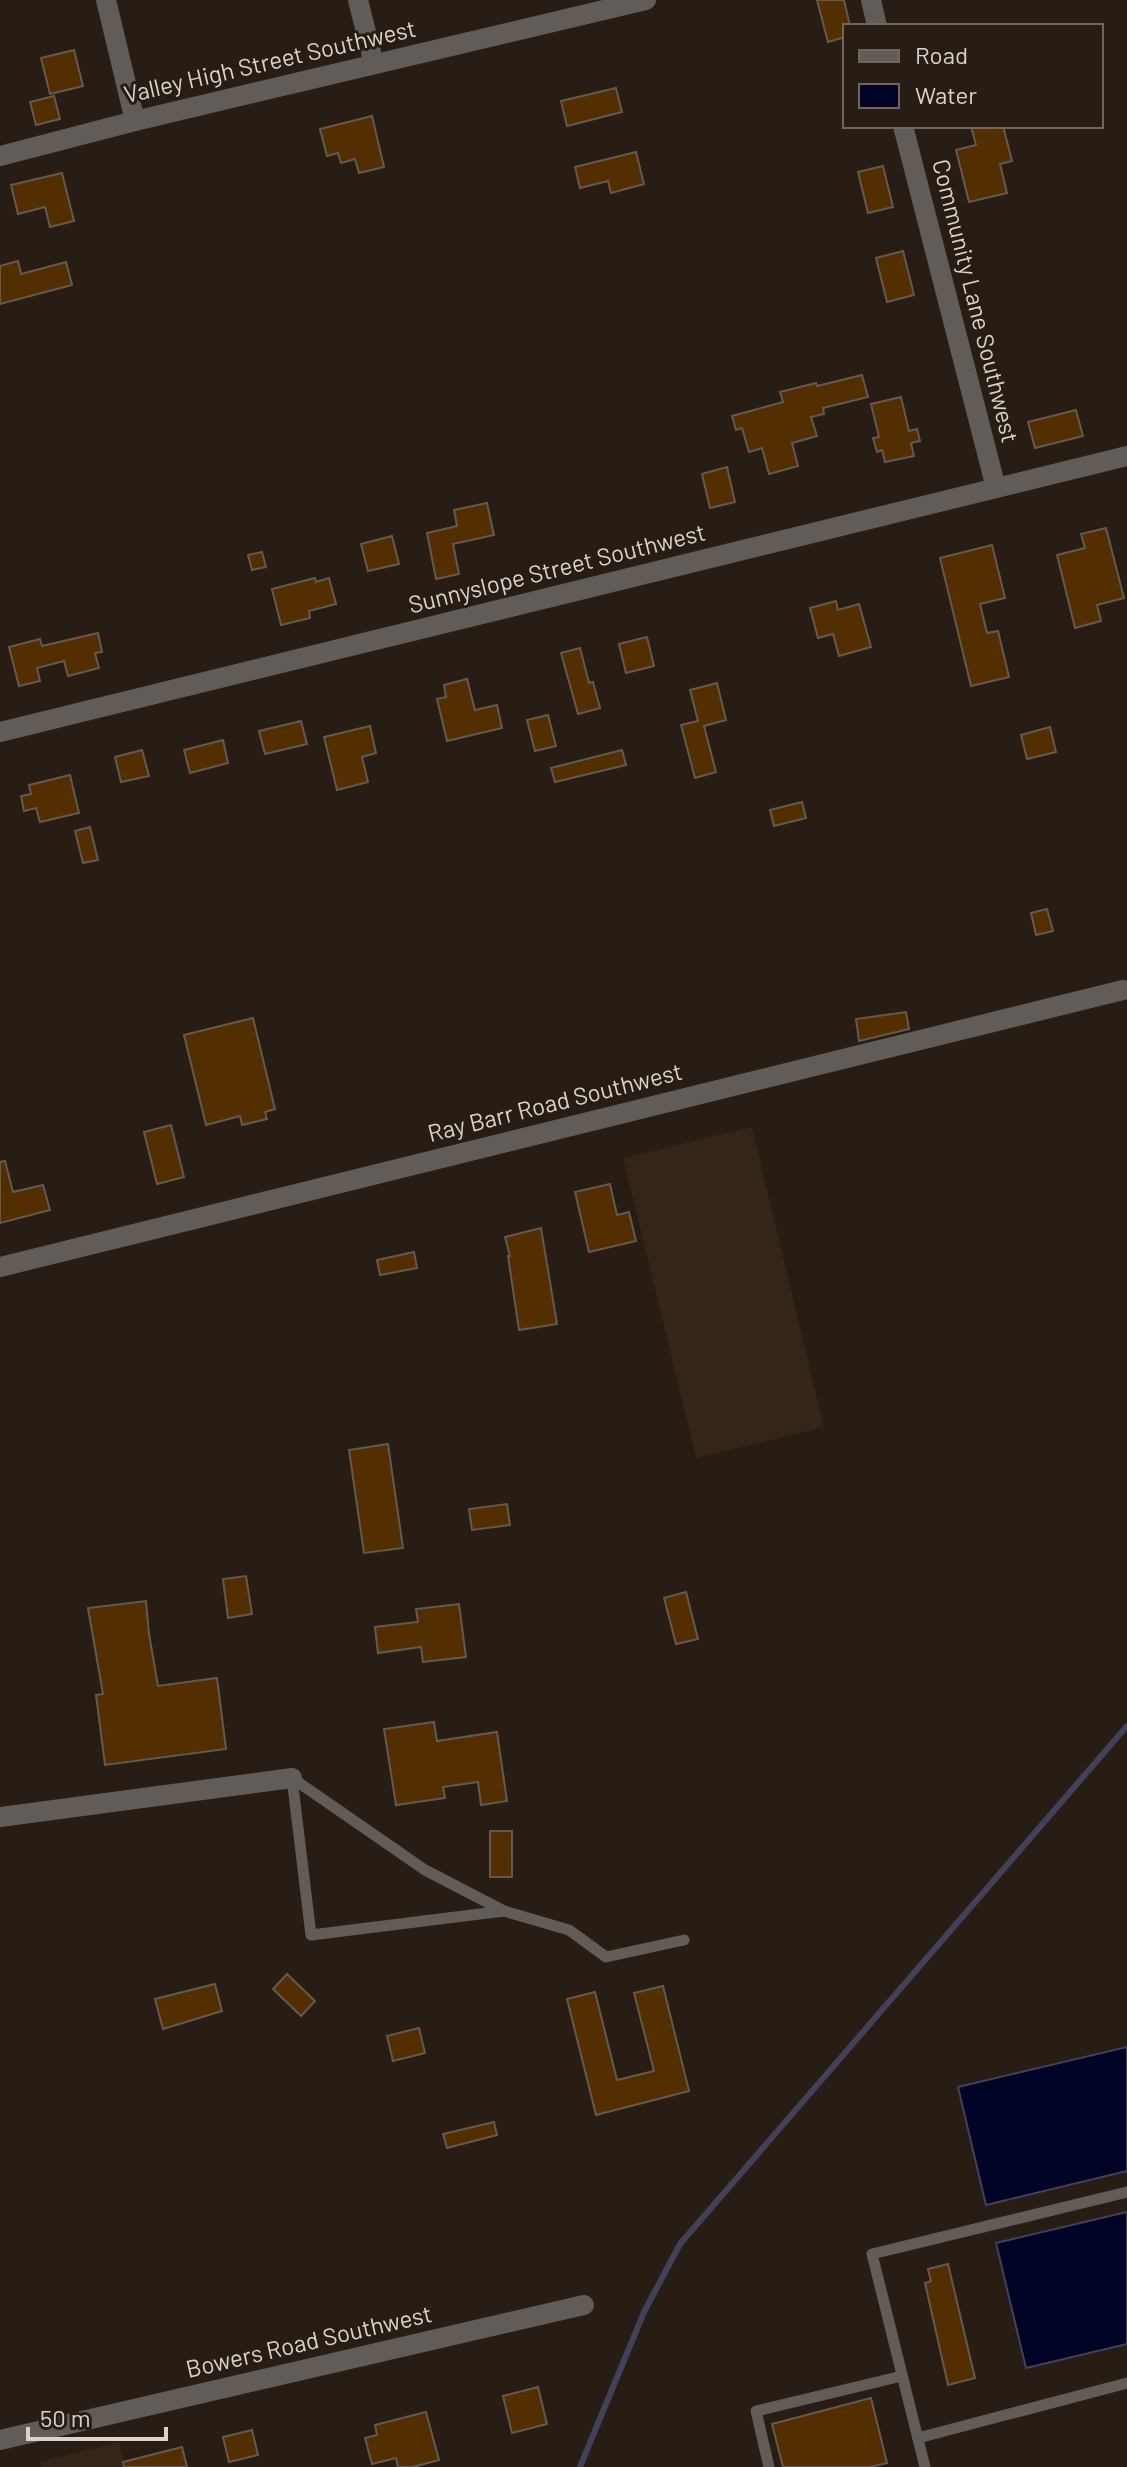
<svg xmlns="http://www.w3.org/2000/svg" width="1127" height="2467" viewBox="0 0 1127 2467" font-family="Barlow,sans-serif">
<style>
.built{fill:#332517}
.water{fill:#010327;stroke:#424159;stroke-width:2}
.lines{fill:none;stroke-linecap:round;stroke-linejoin:round}
.stream{stroke:#424159;stroke-width:6}
.building{fill:#522e01;stroke:#65594f;stroke-width:2}
.service{stroke:#615c57;stroke-width:11}
.minor{stroke:#615c57;stroke-width:20}
.labels{text-anchor:middle;stroke-width:6;stroke-linejoin:round;paint-order:stroke}
.street-label{font-size:24px;fill:#dad3cd;stroke:#271d14}
</style>
<rect width="100%" height="100%" fill="#271d14"/>
<g class="built">
<path d="M752,1127l72,300 -128,31 -73,-300z"/>
<path d="M119,2442l6,25h-84l-2,-5z"/>
</g>
<g class="water">
<path d="M1127,2047v124l-141,34 -28,-118z"/>
<path d="M1127,2212v132l-101,24 -30,-125z"/>
</g>
<g class="lines">
<path class="stream" d="M580,2467l64,-155 36,-68 447,-518"/>
</g>
<g class="building">
<path d="M817,0h27l6,26h-5v11l-17,5z"/>
<path d="M74,50l9,36 -33,8 -9,-36z"/>
<path d="M616,88l6,24 -55,14 -6,-25z"/>
<path d="M54,96l6,23 -24,6 -6,-23z"/>
<path d="M372,116l12,51 -25,6 -4,-14 -14,4 -3,-10 -11,3 -7,-27z"/>
<path d="M971,126h32l9,35 -12,3 7,29 -38,9 -13,-52 20,-5z"/>
<path d="M636,152l8,32 -33,9 -3,-12 -28,7 -5,-21z"/>
<path d="M883,166l10,41 -25,6 -10,-41z"/>
<path d="M62,173l12,48 -24,6 -5,-20 -27,7 -7,-29z"/>
<path d="M903,251l11,44 -27,7 -11,-44z"/>
<path d="M18,261l3,13 45,-12 6,23 -72,19v-38z"/>
<path d="M862,375l6,22 -45,11 1,6 -13,3 6,19 -25,7 6,23 -29,8 -7,-26 -13,4 -7,-24 -6,2 -4,-14 51,-14 -3,-10 36,-9 1,3z"/>
<path d="M901,397l8,34 8,-2 3,12 -9,2 3,13 -29,6 -3,-12 -5,2 -4,-14 6,-1 -8,-33z"/>
<path d="M1076,410l7,26 -48,12 -7,-26z"/>
<path d="M727,467l8,35 -25,6 -8,-34z"/>
<path d="M487,503l7,32 -41,9 6,30 -23,5 -9,-46 30,-7 -3,-16z"/>
<path d="M1106,528l18,70 -27,7 4,16 -26,7 -18,-73 28,-7 -4,-14z"/>
<path d="M392,536l7,28 -31,7 -7,-27z"/>
<path d="M992,545l13,53 -25,6 7,29 11,-2 11,46 -38,9 -31,-128z"/>
<path d="M262,552l4,15 -14,3 -4,-15z"/>
<path d="M315,578l1,4 13,-4 7,26 -27,7 1,7 -29,7 -9,-36z"/>
<path d="M836,601l2,9 21,-6 12,43 -32,9 -6,-22 -15,4 -8,-30z"/>
<path d="M98,633l4,19 -7,1 4,15 -31,8 -4,-15 -27,7 3,13 -21,5 -10,-39 31,-8 2,7z"/>
<path d="M647,637l7,29 -28,7 -7,-29z"/>
<path d="M580,648l9,35 4,-1 7,26 -22,6 -17,-61z"/>
<path d="M467,679l8,31 22,-5 5,23 -55,13 -10,-42 9,-2 -2,-12z"/>
<path d="M717,683l9,37 -22,6 12,46 -21,6 -14,-53 17,-4 -8,-31z"/>
<path d="M548,715l8,31 -21,5 -8,-31z"/>
<path d="M301,721l6,23 -42,10 -6,-23z"/>
<path d="M370,726l6,27 -14,4 6,25 -31,8 -13,-53z"/>
<path d="M1050,727l6,25 -29,7 -6,-24z"/>
<path d="M223,740l5,23 -38,10 -6,-23z"/>
<path d="M142,750l7,26 -28,6 -6,-25z"/>
<path d="M622,750l4,15 -71,17 -4,-14z"/>
<path d="M70,775l9,38 -39,9 -4,-14 -12,3 -3,-15 10,-2 -2,-9z"/>
<path d="M802,802l4,16 -32,8 -4,-16z"/>
<path d="M90,827l8,33 -15,3 -8,-32z"/>
<path d="M1047,909l6,22 -17,4 -5,-22z"/>
<path d="M906,1012l3,17 -50,12 -3,-22z"/>
<path d="M253,1018l22,91 -10,3 2,7 -25,6 -2,-9 -34,9 -22,-90z"/>
<path d="M171,1125l13,52 -27,7 -13,-52z"/>
<path d="M5,1161l8,31 30,-7 7,25 -50,13v-61z"/>
<path d="M610,1184l7,31 12,-3 7,29 -47,11 -14,-60z"/>
<path d="M541,1228l16,96 -38,6 -11,-74h2l-5,-19z"/>
<path d="M414,1252l3,16 -37,7 -3,-15z"/>
<path d="M388,1444l15,104 -39,5 -15,-103z"/>
<path d="M507,1504l3,21 -38,5 -3,-21z"/>
<path d="M246,1576l6,38 -24,4 -5,-39z"/>
<path d="M686,1592l12,47 -22,5 -12,-46z"/>
<path d="M146,1601l3,33 9,52 59,-8 9,71 -121,16 -9,-70 7,-1 -15,-86z"/>
<path d="M459,1604l7,53 -43,5 -2,-15 -43,6 -3,-26 43,-5 -2,-13z"/>
<path d="M434,1722l3,19 60,-9 10,69 -26,4 -3,-23 -35,5 2,11 -49,7 -12,-76z"/>
<rect x="490" y="1831" width="22" height="46"/>
<path d="M287,1974l28,27 -14,15 -28,-27z"/>
<path d="M215,1984l7,27 -59,18 -8,-30z"/>
<path d="M663,1986l26,105 -93,24 -29,-116 28,-7 22,88 37,-9 -20,-78z"/>
<path d="M419,2028l6,25 -32,8 -6,-25z"/>
<path d="M494,2122l3,13 -50,13 -4,-14z"/>
<path d="M948,2264l27,114 -27,7 -23,-102 6,-2 -3,-12z"/>
<path d="M538,2387l9,37 -35,9 -9,-37z"/>
<path d="M871,2398l16,65 -17,4h-87l-11,-43z"/>
<path d="M426,2412l13,48 -26,7h-15l-2,-9 -24,6 -7,-26 12,-3 -2,-10z"/>
<path d="M252,2430l6,25 -29,7 -6,-25z"/>
<path d="M182,2447l5,20h-63l-1,-5z"/>
</g>
<g class="lines">
<g class="service">
<path d="M292,1778l133,92 79,41 -193,24z"/>
<path d="M504,1911l65,19 37,27 78,-17"/>
<path d="M918,2438l209,-55"/>
<path d="M769,2467l-13,-56 146,-35"/>
<path d="M925,2467l-53,-213 255,-62"/>
</g>
<g class="minor">
<path d="M106,0l29,121"/>
<path d="M358,0l16,64"/>
<path d="M871,0l6,26"/>
<path d="M903,126l93,362"/>
<path d="M0,156l135,-35 511,-121"/>
<path d="M0,732l1127,-276"/>
<path d="M0,1267l1123,-277"/>
<path d="M0,1817l292,-39"/>
<path d="M0,2440l584,-135"/>
</g>
</g>
<g class="labels">
<g class="street-label">
<text transform="translate(270 62) rotate(-13)" y="8">Valley High Street Southwest</text>
<text transform="translate(975 301) rotate(76)" y="8">Community Lane Southwest</text>
<text transform="translate(557 569) rotate(-14)" y="8">Sunnyslope Street Southwest</text>
<text transform="translate(555 1103) rotate(-14)" y="8">Ray Barr Road Southwest</text>
<text transform="translate(309 2342) rotate(-13)" y="8">Bowers Road Southwest</text>
</g>
</g>
<rect x="843" y="24" width="260" height="104" fill="#271d14" stroke="#6f665e" stroke-width="2"/>
<rect x="859" y="50" width="40" height="12" fill="#615c57" stroke="#6f665e" stroke-width="2"/>
<text x="915" y="64" font-size="24" fill="#dad3cd">Road</text>
<rect x="859" y="84" width="40" height="24" fill="#010327" stroke="#6f665e" stroke-width="2"/>
<text x="915" y="104" font-size="24" fill="#dad3cd">Water</text>
<path d="M28 2427v12h138v-12" fill="none" stroke="#dad3cd" stroke-width="4"/>
<text x="40" y="2427" font-size="24" fill="#dad3cd" stroke="#271d14" stroke-width="6" paint-order="stroke">50 m</text>
</svg>
